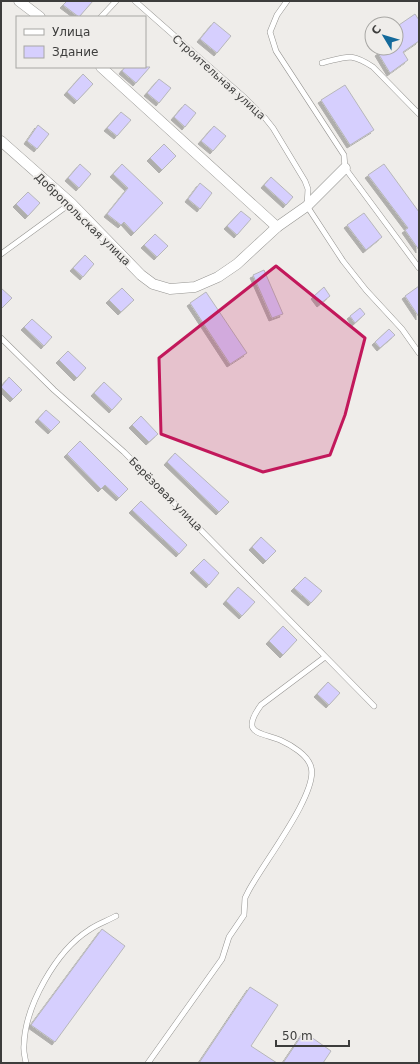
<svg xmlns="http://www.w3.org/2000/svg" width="420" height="1064" viewBox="0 0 420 1064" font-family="'DejaVu Sans',sans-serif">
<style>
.building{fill:#d6cffe;stroke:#b7b7ba;filter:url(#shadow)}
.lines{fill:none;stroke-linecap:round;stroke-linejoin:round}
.lane-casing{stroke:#959491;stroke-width:6}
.street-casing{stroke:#959491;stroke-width:11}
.lane{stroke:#fff;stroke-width:5}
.street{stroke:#fff;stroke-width:10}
.marked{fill:#c2185b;fill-opacity:0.2;stroke:#c2185b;stroke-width:3;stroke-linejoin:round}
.labels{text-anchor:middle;stroke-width:4;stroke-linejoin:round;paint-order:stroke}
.street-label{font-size:11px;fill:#3d3d3c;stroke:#efedea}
</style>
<defs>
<filter id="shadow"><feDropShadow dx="-3" dy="3" stdDeviation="0" flood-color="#0004"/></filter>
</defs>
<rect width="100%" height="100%" fill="#efedea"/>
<g class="building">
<path d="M67,1h26l-14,16 -16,-12z"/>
<path d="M415,14l4,6v21l-16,11 5,8 -18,13 -12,-20 7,-5h11v-21z"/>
<path d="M214,22l17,14 -14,17 -17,-14z"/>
<path d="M125,67h25l-14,16 -14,-12z"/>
<path d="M83,74l10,10 -16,17 -10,-9z"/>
<path d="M159,79l12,9 -12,15 -12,-10z"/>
<path d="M345,85l29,45 -24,15 -29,-45z"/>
<path d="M185,104l11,9 -11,14 -11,-10z"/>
<path d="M121,112l10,8 -14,16 -10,-8z"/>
<path d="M38,125l11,9 -12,15 -10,-8z"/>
<path d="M214,126l12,10 -13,15 -12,-10z"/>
<path d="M164,144l12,12 -14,14 -12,-12z"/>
<path d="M80,164l11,10 -12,14 -11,-10z"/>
<path d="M122,164l41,39 -29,30 -10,-11 -3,3 -14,-11 21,-26 -15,-14z"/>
<path d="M384,164l35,48v38l-14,-20 3,-2 -40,-53z"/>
<path d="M271,177l22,20 -7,8 -22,-20z"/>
<path d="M200,183l12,10 -12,16 -12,-10z"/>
<path d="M28,192l12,11 -12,13 -12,-12z"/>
<path d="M241,211l10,8 -14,16 -10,-9z"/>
<path d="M364,213l18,24 -16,13 -19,-25z"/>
<path d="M155,234l13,12 -11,11 -13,-12z"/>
<path d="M85,255l9,9 -11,13 -10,-9z"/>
<path d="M264,270l19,44 -11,4 -19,-43z"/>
<path d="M419,286v31l-14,-21z"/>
<path d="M324,287l6,9 -10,8 -6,-8z"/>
<path d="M1,288l11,10 -11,11z"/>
<path d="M122,288l12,12 -13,12 -12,-12z"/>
<path d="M206,292l41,61 -17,11 -40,-61z"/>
<path d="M360,308l5,6 -10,9 -5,-7z"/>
<path d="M32,319l20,18 -8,9 -20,-19z"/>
<path d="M389,329l6,6 -15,13 -5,-6z"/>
<path d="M68,351l18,17 -9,10 -18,-18z"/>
<path d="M9,377l13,13 -9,9 -12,-12z"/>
<path d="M104,382l18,17 -10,11 -18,-17z"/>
<path d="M46,410l14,12 -9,9 -13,-12z"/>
<path d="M141,416l17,18 -9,8 -17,-17z"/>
<path d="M80,441l48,48 -9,9 -14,-13 -4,4 -34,-35z"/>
<path d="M175,453l54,49 -10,10 -52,-50z"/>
<path d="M141,501l46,44 -8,9 -47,-44z"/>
<path d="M261,537l15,14 -10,10 -14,-14z"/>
<path d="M204,559l15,14 -10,12 -16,-15z"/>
<path d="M305,577l17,14 -11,12 -17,-15z"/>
<path d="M238,587l17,15 -13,14 -16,-15z"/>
<path d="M283,626l14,14 -14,15 -14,-14z"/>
<path d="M328,682l12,11 -11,12 -12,-11z"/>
<path d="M102,929l23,17 -70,96 -24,-17z"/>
<path d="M250,987l28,18 -27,41 26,17h-78z"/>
<path d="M304,1032l27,19 -8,12h-40z"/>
</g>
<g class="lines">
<g class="lane-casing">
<g id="lane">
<path d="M135,1l110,97 20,20 8,10 32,53 3,8 -1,17 36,55 23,29 36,39 17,24"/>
<path d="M287,1l-10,14 -7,17 6,19 68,104 1,13 74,100"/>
<path d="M101,17l15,-16"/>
<path d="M322,63c25,-6 28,-11 51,4l46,47"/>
<path d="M1,254l70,-51"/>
<path d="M1,338l53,52 70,62 250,254"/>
<path d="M26,1063c-1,-6 -3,-12 -2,-18 1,-39 32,-94 65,-115 8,-6 18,-9 27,-14"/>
<path d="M148,1063l74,-104 7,-22 15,-22 1,-17 3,-6c13,-26 71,-99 63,-125 -3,-12 -20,-22 -31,-27 -21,-8 -40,-6 -19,-35l64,-48"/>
</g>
</g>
<g class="street-casing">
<g id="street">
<path d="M19,1l21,16"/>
<path d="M101,67l176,160"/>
<path d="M1,141l70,62 70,72 12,9 17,5 25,-2 23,-10 19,-13 40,-37 30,-21 38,-38"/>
</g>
</g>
<use href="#lane" class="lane"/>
<use href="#street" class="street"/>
</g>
<path class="marked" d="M276,266l89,72 -20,77 -15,40 -67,17 -102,-38 -2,-76z"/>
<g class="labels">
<g class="street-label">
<text transform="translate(219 77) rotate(42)" y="4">Строительная улица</text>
<text transform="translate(83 219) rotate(44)" y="4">Добропольская улица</text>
<text transform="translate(166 494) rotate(45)" y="4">Берёзовая улица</text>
</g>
</g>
<rect width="420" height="1064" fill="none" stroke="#3d3d3c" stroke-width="4"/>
<rect x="16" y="16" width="130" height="52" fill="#efedea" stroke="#a8a7a4"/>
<rect x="24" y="29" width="20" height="6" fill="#ffffff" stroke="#a8a7a4"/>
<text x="52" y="36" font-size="12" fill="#3d3d3c">Улица</text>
<rect x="24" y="46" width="20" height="12" fill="#d6cffe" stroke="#a8a7a4"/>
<text x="52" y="56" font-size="12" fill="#3d3d3c">Здание</text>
<g transform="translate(384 36) rotate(308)"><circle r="19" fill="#efedea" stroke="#a8a7a4"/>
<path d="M0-3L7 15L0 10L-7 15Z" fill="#146a9b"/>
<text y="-6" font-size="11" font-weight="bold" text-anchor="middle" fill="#3d3d3c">С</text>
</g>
<path d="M276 1040v6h73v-6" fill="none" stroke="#3d3d3c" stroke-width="2"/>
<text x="282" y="1040" font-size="12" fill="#3d3d3c" stroke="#efedea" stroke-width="3" paint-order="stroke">50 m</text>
</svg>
